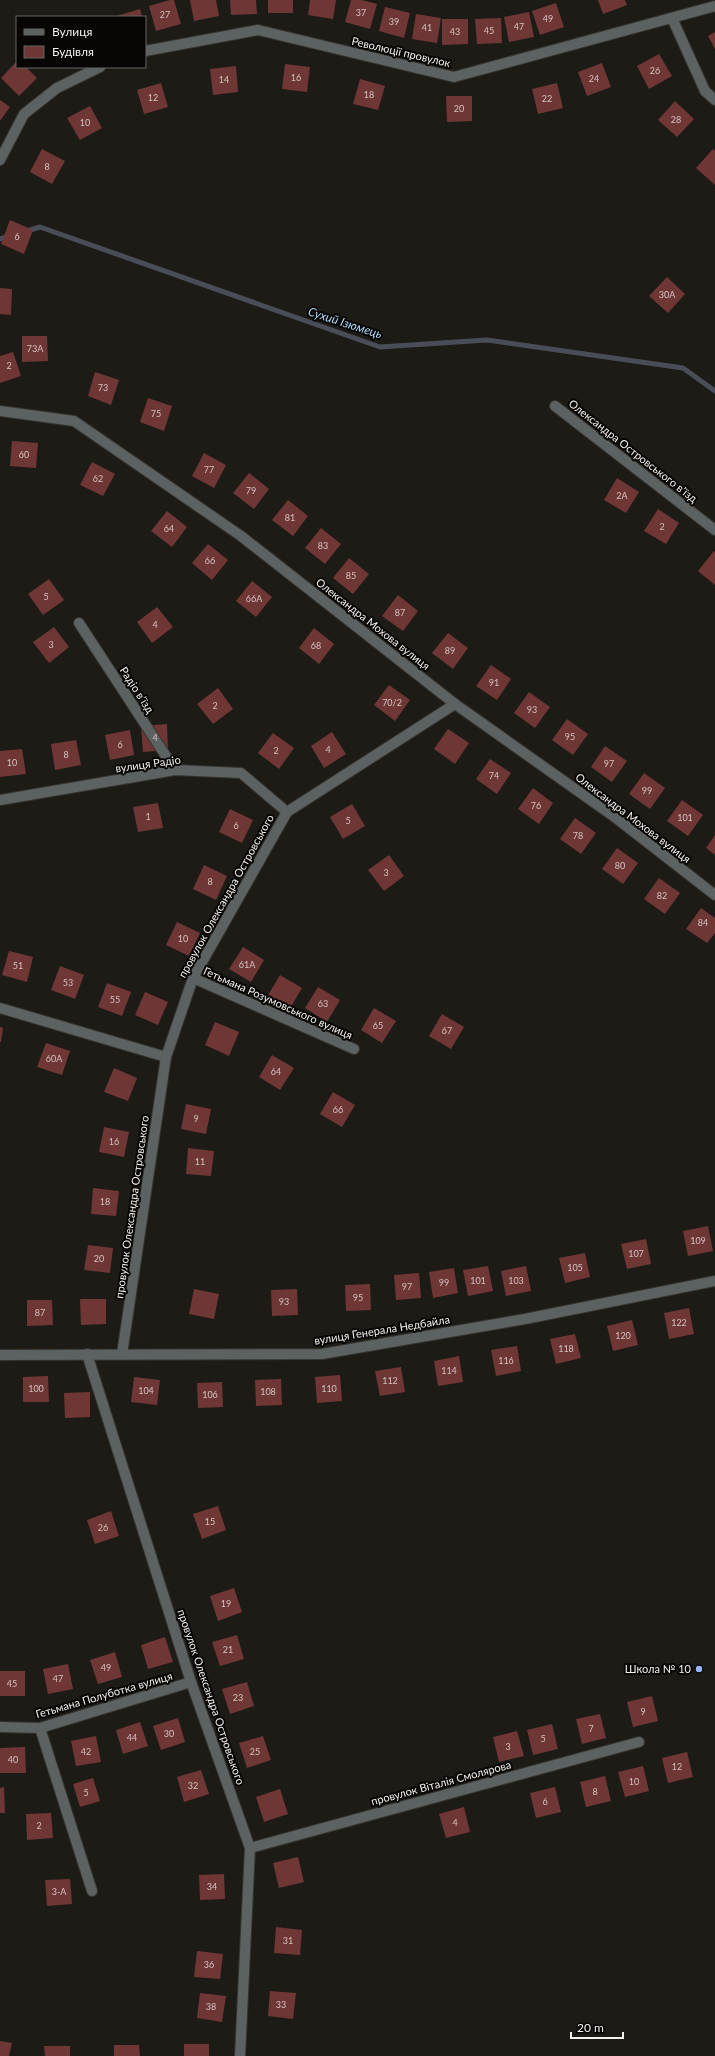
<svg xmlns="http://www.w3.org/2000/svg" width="715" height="2056" viewBox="0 0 715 2056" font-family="Lato,sans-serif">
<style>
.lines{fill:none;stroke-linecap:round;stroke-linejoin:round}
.stream{stroke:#494d58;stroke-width:5}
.building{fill:#6f3636}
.minor-casing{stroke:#37352f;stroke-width:12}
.minor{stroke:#5c6161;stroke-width:10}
.poi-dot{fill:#95b6fd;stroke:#070604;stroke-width:1.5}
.labels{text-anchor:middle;stroke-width:4;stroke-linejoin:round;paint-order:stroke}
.number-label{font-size:9px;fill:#d2c3c0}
.street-label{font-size:11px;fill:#f3f2ee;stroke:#070604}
.poi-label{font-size:11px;fill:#f3f2ee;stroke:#070604;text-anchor:end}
.water-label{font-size:12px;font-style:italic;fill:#b0dafd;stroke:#070604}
</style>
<rect width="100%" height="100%" fill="#1d1b15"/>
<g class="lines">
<g class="stream">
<path d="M27,231l13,-4 340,120 107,-7 196,28 32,23"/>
<path d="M0,239l9,-3"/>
</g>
</g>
<g class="building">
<path d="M170,0h4l7,24 -25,7 -7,-25z"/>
<path d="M190,0h26l3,16 -25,5z"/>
<path d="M230,0h26l1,14 -26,1z"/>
<rect x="268" y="0" width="25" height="13"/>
<path d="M310,0h26l-3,19 -25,-4z"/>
<path d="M351,0h11l15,4 -7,25 -25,-7z"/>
<path d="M598,0h27l2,5 -24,9z"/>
<path d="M556,3l8,24 -24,8 -8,-24z"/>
<path d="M385,7l25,6 -6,25 -25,-7z"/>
<path d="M140,9l2,8h-29z"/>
<path d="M529,12l5,25 -25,5 -5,-25z"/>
<path d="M416,14l25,4 -4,25 -25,-4z"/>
<path d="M501,18l1,25 -25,1 -2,-25z"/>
<path d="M442,19h26v25l-26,1z"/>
<path d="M715,32v17l-7,-13z"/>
<path d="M659,54l13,22 -23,13 -12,-23z"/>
<path d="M17,61v6h9l11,11 -18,18 -18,-18z"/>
<path d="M602,63l9,24 -24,9 -9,-24z"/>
<path d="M285,64l25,3 -3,25 -25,-3z"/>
<path d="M236,66l2,26 -25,3 -3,-26z"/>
<path d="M360,79l25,7 -7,24 -25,-6z"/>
<path d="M161,83l7,24 -24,7 -7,-24z"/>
<path d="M557,83l6,25 -25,6 -6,-25z"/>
<path d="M446,96h26v25l-25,1z"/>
<path d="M0,100l10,7 -10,14z"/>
<path d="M675,101l19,18 -17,18 -19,-17z"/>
<path d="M90,106l12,22 -22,12 -13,-22z"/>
<path d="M42,149l23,12 -13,23 -22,-12z"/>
<path d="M713,149l2,2v34l-19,-17z"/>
<path d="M10,220l23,10 -9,24 -23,-10z"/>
<path d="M667,277l18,17 -17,19 -19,-17z"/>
<path d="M0,288l12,1 -1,26 -11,-1z"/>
<path d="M22,336h25l1,25 -26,1z"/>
<path d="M13,352l8,24 -21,7v-27z"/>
<path d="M95,372l24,8 -8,25 -23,-9z"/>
<path d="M148,398l24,8 -8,25 -24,-9z"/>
<path d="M12,441l26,2 -2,25 -26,-2z"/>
<path d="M204,453l22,12 -12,23 -22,-12z"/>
<path d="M92,462l23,12 -12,22 -23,-11z"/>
<path d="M249,473l20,16 -15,20 -21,-16z"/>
<path d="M617,478l22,14 -13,21 -22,-13z"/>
<path d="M288,500l20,16 -15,20 -21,-16z"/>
<path d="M658,509l21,14 -13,21 -22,-13z"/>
<path d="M167,511l20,16 -15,20 -21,-16z"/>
<path d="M321,528l20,16 -16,20 -20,-16z"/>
<path d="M208,544l20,16 -16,20 -20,-17z"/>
<path d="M714,551l1,1v33l-17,-14z"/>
<path d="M349,558l20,16 -16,20 -20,-16z"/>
<path d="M49,579l15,21 -21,15 -15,-21z"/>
<path d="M252,581l20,16 -16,20 -20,-16z"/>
<path d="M398,595l20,16 -15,20 -21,-15z"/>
<path d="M157,607l16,20 -21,16 -15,-21z"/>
<path d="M54,627l15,20 -20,16 -16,-21z"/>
<path d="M314,628l20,16 -15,20 -20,-16z"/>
<path d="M448,633l20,15 -15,21 -21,-16z"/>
<path d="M491,665l20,14 -14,21 -21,-14z"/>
<path d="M389,685l21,15 -15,21 -21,-16z"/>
<path d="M218,688l15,21 -20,15 -16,-20z"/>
<path d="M529,692l21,15 -15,21 -21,-15z"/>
<path d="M567,719l21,15 -15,21 -21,-15z"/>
<path d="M167,724l1,26 -25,2 -2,-26z"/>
<path d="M448,729l21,14 -14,21 -21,-15z"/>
<path d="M130,730l4,25 -24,5 -5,-25z"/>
<path d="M332,732l14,22 -22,14 -13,-22z"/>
<path d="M273,733l21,15 -15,21 -21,-16z"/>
<path d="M76,740l5,25 -26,5 -4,-26z"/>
<path d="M605,746l22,15 -15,21 -21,-15z"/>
<path d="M22,749l4,25 -26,3v-26z"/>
<path d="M490,759l21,14 -14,21 -21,-15z"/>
<path d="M644,773l21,15 -15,21 -21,-15z"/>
<path d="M533,788l20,15 -14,21 -21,-15z"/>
<path d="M682,800l21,15 -15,21 -21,-15z"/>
<path d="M158,803l5,25 -25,4 -5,-25z"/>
<path d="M352,804l13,22 -22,13 -13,-22z"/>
<path d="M230,809l23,11 -11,23 -23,-11z"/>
<path d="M575,818l21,15 -15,21 -21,-15z"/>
<path d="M715,835v20l-9,-7z"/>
<path d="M617,848l21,15 -15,21 -21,-15z"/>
<path d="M389,855l15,21 -20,15 -16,-21z"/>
<path d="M204,865l23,11 -11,24 -23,-11z"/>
<path d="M659,878l21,15 -15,21 -21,-15z"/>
<path d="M701,908l14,10v15l-8,10 -21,-14z"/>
<path d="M177,922l23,11 -11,23 -23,-11z"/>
<path d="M243,947l21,13 -13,22 -22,-13z"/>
<path d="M9,951l24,6 -6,25 -25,-7z"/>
<path d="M60,966l24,9 -9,24 -24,-9z"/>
<path d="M280,975l22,13 -13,22 -22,-13z"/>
<path d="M107,983l24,9 -9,24 -24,-9z"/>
<path d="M318,987l22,13 -13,22 -22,-14z"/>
<path d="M145,992l23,10 -10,23 -23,-10z"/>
<path d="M374,1008l22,13 -14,22 -21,-13z"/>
<path d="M442,1014l22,13 -13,22 -22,-13z"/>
<path d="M215,1022l24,10 -10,24 -24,-11z"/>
<path d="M0,1027l3,1 -2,14h-1z"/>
<path d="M46,1043l24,8 -8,24 -25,-8z"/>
<path d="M272,1055l22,13 -14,22 -21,-13z"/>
<path d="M114,1068l23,10 -9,23 -24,-9z"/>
<path d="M333,1092l22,13 -13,22 -22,-13z"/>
<path d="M186,1104l25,5 -5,25 -25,-5z"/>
<path d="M104,1127l25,5 -5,25 -25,-5z"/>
<path d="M188,1148l26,3 -3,25 -25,-2z"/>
<path d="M93,1188l26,3 -3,25 -25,-2z"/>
<path d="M708,1226l5,25 -25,5 -5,-25z"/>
<path d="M646,1239l5,25 -24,5 -6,-25z"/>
<path d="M88,1245l25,3 -3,25 -26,-3z"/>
<path d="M585,1253l5,24 -25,6 -6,-25z"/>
<path d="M488,1266l5,25 -25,5 -5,-26z"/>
<path d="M526,1266l5,25 -25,5 -5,-25z"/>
<path d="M454,1268l4,25 -25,5 -4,-26z"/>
<path d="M419,1273l2,25 -25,2 -2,-25z"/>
<path d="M370,1284l1,26 -25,1 -1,-26z"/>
<path d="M194,1289l25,5 -5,25 -25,-5z"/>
<path d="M297,1289l1,26 -26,1 -1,-26z"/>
<path d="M80,1299h26v25l-25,1z"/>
<path d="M27,1300h25l1,25 -26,1z"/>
<path d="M689,1308l5,26 -25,5 -5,-26z"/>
<path d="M632,1320l6,25 -25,6 -6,-25z"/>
<path d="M575,1334l6,24 -25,6 -6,-25z"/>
<path d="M517,1346l4,25 -25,5 -5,-26z"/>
<path d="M459,1356l4,26 -25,4 -4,-25z"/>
<path d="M401,1367l4,25 -25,4 -5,-25z"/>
<path d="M340,1375l2,26 -25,2 -2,-26z"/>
<path d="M48,1376l1,26h-26v-25z"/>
<path d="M134,1377l26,3 -3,25 -26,-3z"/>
<path d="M281,1379l1,26 -26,1 -1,-26z"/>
<path d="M222,1382l1,25 -25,1 -1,-25z"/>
<path d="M90,1392v25l-25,1 -1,-25z"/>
<path d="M218,1506l8,24 -24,9 -9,-25z"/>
<path d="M111,1511l8,25 -24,8 -8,-24z"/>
<path d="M234,1588l8,24 -24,9 -8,-25z"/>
<path d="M237,1635l7,24 -24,7 -8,-24z"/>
<path d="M165,1637l8,25 -25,7 -7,-24z"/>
<path d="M115,1652l7,25 -24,7 -8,-24z"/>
<path d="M68,1664l5,25 -25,5 -5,-25z"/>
<rect x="0" y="1671" width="25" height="25"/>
<path d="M247,1682l7,24 -24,8 -8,-25z"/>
<path d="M652,1696l6,25 -25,6 -6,-25z"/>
<path d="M600,1714l6,24 -24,6 -6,-25z"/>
<path d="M178,1718l7,24 -24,8 -8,-24z"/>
<path d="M140,1722l8,24 -25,8 -7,-24z"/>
<path d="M552,1724l6,25 -25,6 -6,-25z"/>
<path d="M517,1731l7,25 -25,6 -6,-25z"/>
<path d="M96,1736l5,26 -25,4 -5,-25z"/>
<path d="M263,1736l8,24 -24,8 -8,-25z"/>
<path d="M25,1747l1,26h-26v-25z"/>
<path d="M687,1752l6,25 -25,6 -6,-25z"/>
<path d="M643,1766l6,25 -24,6 -7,-25z"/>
<path d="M201,1770l8,24 -25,8 -7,-25z"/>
<path d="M605,1776l6,25 -25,6 -6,-25z"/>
<path d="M93,1778l7,23 -20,6 -7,-23z"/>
<path d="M4,1787l1,26h-5v-25z"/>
<path d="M555,1787l6,25 -25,6 -6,-25z"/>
<path d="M280,1789l8,25 -24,8 -8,-25z"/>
<path d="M464,1807l6,25 -24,6 -7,-24z"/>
<path d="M51,1813l2,25 -26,2 -1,-26z"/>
<path d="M298,1857l6,25 -25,6 -6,-25z"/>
<path d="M224,1874l1,25 -25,1 -1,-25z"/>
<path d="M70,1879l2,25 -25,2 -2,-26z"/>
<path d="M276,1927l26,3 -2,25 -26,-2z"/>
<path d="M197,1951l26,3 -3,25 -26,-2z"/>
<path d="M270,1991l26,2 -3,26 -25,-3z"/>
<path d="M200,1993l26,3 -4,26 -25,-4z"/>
<path d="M0,2041l12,2 -3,13h-9z"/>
<rect x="184" y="2044" width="25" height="12"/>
<path d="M114,2045h25l1,11h-26z"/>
<path d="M44,2046h26v10h-25z"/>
</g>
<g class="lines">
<g class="minor-casing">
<g id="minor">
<path d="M672,18l33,73 10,9"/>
<path d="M145,51l113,-21 196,47 261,-71"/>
<path d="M0,160l24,-46 33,-26 43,-21"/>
<path d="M555,406l160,124"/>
<path d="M0,411l74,10 167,115 214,168 161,114 99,77"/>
<path d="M79,623l96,147"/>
<path d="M0,800l175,-30 66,3 46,39"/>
<path d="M193,978l161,71"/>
<path d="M0,1008l166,49"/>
<path d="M87,1354l104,328 59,166 -10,208"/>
<path d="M122,1354l44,-297 27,-79 94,-166 168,-108"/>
<path d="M0,1355l322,-1 203,-35 190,-38"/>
<path d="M0,1727l40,1 151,-46"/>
<path d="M40,1728l52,163"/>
<path d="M250,1848l389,-106"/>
</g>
</g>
<use href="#minor" class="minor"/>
</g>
<circle class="poi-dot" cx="699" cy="1669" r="4"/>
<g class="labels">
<g class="number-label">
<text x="361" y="16">37</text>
<text x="165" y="18">27</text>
<text x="548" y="22">49</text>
<text x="394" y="25">39</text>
<text x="519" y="30">47</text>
<text x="427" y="31">41</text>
<text x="489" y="34">45</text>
<text x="455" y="35">43</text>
<text x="655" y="74">26</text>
<text x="296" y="81">16</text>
<text x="594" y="82">24</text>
<text x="224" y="83">14</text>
<text x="369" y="98">18</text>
<text x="153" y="101">12</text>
<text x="547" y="102">22</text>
<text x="459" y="112">20</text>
<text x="676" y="123">28</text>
<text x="85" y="126">10</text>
<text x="47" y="170">8</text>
<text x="17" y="240">6</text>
<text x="667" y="298">30А</text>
<text x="35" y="352">73А</text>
<text x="9" y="369">2</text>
<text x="103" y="391">73</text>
<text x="156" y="417">75</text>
<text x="24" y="458">60</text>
<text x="209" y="473">77</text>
<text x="98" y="482">62</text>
<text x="251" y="494">79</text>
<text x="622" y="499">2А</text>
<text x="290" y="521">81</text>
<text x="662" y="530">2</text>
<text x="169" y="532">64</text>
<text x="323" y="549">83</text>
<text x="210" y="564">66</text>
<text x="351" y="579">85</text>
<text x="46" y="600">5</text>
<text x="254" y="602">66А</text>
<text x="400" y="616">87</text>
<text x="155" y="628">4</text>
<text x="51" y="648">3</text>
<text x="316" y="649">68</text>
<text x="450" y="654">89</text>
<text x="494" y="686">91</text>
<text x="392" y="706">70/2</text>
<text x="215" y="709">2</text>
<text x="532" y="713">93</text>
<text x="570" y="740">95</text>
<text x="155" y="741">4</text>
<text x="120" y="748">6</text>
<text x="328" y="753">4</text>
<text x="276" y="754">2</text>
<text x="66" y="758">8</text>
<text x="12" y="766">10</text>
<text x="609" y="767">97</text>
<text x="494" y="779">74</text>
<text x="647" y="794">99</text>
<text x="536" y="809">76</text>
<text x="148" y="820">1</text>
<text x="685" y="821">101</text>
<text x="348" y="824">5</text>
<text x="236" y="829">6</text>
<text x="578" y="839">78</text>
<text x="620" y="869">80</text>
<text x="386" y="876">3</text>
<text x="210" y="885">8</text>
<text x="662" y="899">82</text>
<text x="703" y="926">84</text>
<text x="183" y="942">10</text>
<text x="247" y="968">61А</text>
<text x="18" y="969">51</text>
<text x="68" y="986">53</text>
<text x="115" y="1003">55</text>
<text x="323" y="1007">63</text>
<text x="378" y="1029">65</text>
<text x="447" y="1034">67</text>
<text x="54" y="1062">60А</text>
<text x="276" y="1075">64</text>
<text x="338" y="1113">66</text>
<text x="196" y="1122">9</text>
<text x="114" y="1145">16</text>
<text x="200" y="1165">11</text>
<text x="105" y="1205">18</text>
<text x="698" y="1244">109</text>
<text x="636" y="1257">107</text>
<text x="99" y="1262">20</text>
<text x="575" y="1271">105</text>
<text x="478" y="1284">101</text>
<text x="516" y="1284">103</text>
<text x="444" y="1286">99</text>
<text x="407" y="1290">97</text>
<text x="358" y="1301">95</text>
<text x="284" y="1305">93</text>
<text x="40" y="1316">87</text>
<text x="679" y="1326">122</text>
<text x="623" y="1339">120</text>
<text x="566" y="1352">118</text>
<text x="506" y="1364">116</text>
<text x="449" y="1374">114</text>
<text x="390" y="1384">112</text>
<text x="36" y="1392">100</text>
<text x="329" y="1392">110</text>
<text x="146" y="1394">104</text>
<text x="268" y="1395">108</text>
<text x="210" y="1398">106</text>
<text x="210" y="1525">15</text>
<text x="103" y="1531">26</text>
<text x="226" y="1607">19</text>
<text x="228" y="1653">21</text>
<text x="106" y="1671">49</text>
<text x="58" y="1682">47</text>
<text x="12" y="1687">45</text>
<text x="238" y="1701">23</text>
<text x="643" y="1715">9</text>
<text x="591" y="1732">7</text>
<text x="169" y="1737">30</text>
<text x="132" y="1741">44</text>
<text x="543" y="1742">5</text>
<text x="508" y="1750">3</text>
<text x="86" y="1755">42</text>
<text x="255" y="1755">25</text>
<text x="13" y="1763">40</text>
<text x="677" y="1770">12</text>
<text x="634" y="1785">10</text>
<text x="193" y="1789">32</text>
<text x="595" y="1795">8</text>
<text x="86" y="1796">5</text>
<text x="545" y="1805">6</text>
<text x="455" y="1826">4</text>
<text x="39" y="1829">2</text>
<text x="212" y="1890">34</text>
<text x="59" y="1895">3-А</text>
<text x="288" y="1944">31</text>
<text x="209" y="1968">36</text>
<text x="281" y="2008">33</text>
<text x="211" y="2010">38</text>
</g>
<g class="street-label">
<text transform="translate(401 52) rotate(13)" y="4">Революції провулок</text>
<text transform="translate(633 451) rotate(38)" y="4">Олександра Островського в’їзд</text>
<text transform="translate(373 624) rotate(38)" y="4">Олександра Мохова вулиця</text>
<text transform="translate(137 690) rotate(57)" y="4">Радіо в’їзд</text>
<text transform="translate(148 764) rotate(-8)" y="4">вулиця Радіо</text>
<text transform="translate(633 818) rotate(37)" y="4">Олександра Мохова вулиця</text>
<text transform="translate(226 896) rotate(-61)" y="4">провулок Олександра Островського</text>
<text transform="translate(278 1003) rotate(24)" y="4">Гетьмана Розумовського вулиця</text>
<text transform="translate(132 1207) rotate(-82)" y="4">провулок Олександра Островського</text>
<text transform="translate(382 1330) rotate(-9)" y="4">вулиця Генерала Недбайла</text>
<text transform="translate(104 1695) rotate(-16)" y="4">Гетьмана Полуботка вулиця</text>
<text transform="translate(211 1697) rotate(71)" y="4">провулок Олександра Островського</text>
<text transform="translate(441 1783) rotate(-15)" y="4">провулок Віталія Смолярова</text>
</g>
<g class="poi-label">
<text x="691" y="1673">Школа № 10</text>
</g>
<g class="water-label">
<text transform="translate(345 323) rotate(18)" y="4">Сухий Ізюмець</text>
</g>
</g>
<rect x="16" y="16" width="130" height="52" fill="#070604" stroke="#656462"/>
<rect x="24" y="29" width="20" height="6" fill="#5c6161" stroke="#656462"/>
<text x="52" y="36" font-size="12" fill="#f3f2ee">Вулиця</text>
<rect x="24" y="46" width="20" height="12" fill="#6f3636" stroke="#656462"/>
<text x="52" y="56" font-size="12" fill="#f3f2ee">Будівля</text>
<path d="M571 2032v6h52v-6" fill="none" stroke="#f3f2ee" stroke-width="2"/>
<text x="577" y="2032" font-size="12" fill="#f3f2ee" stroke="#070604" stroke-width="3" paint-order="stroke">20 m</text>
</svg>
